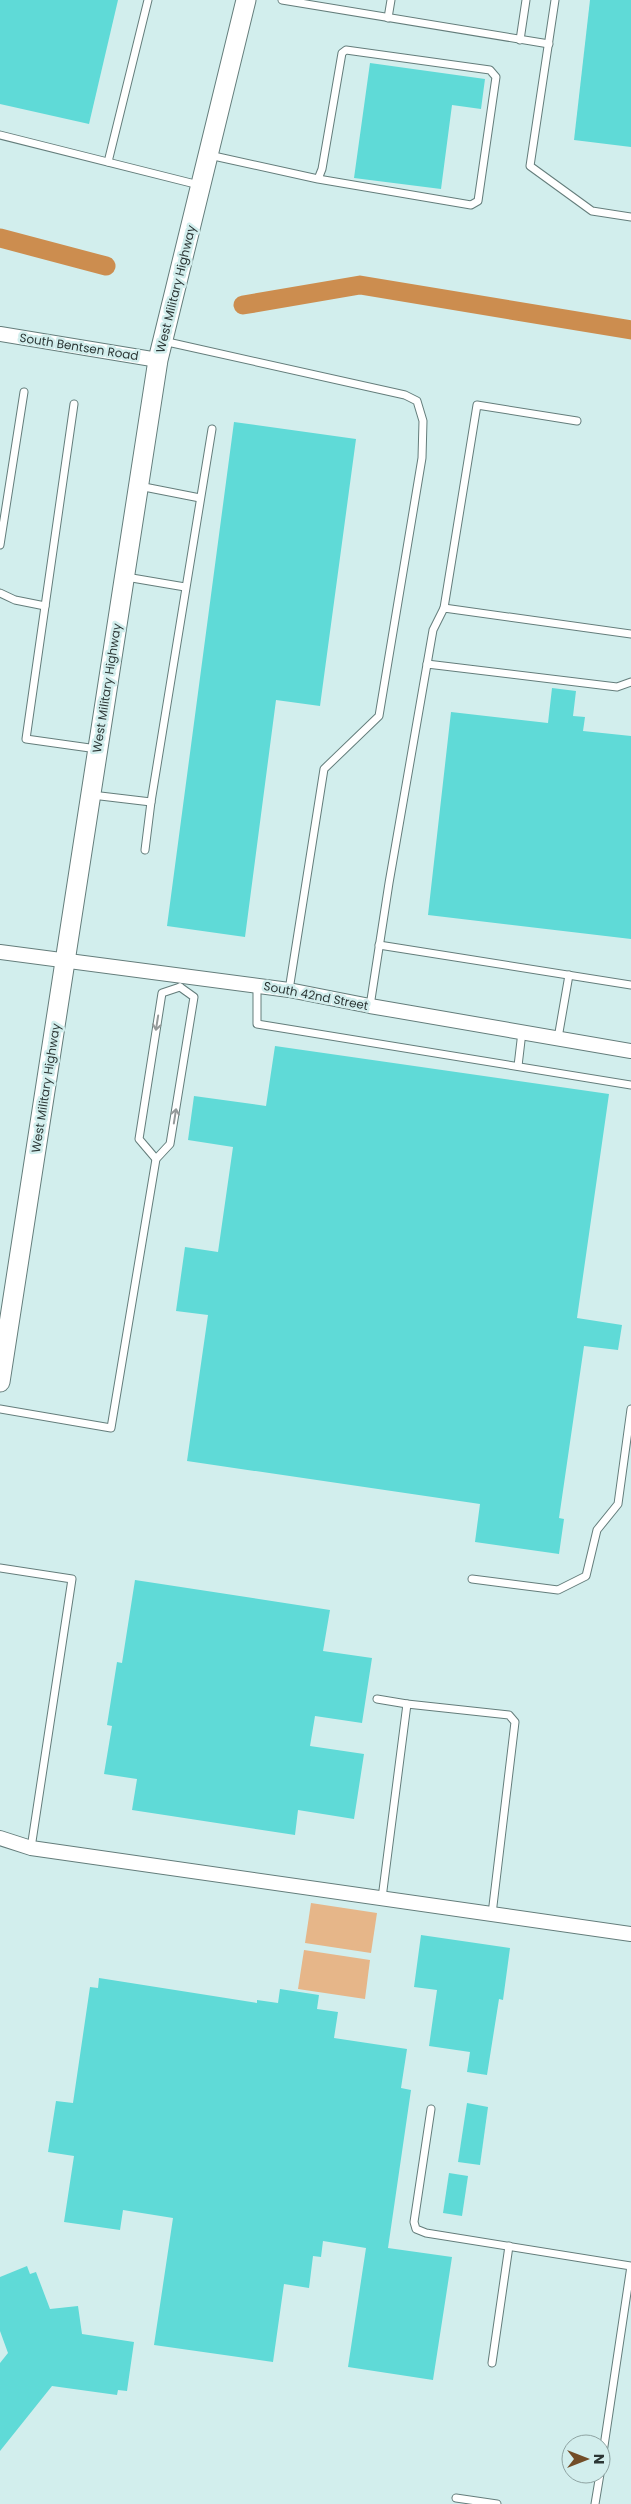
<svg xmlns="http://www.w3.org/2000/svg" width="631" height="2504" viewBox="0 0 631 2504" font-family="Poppins,sans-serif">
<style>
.green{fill:#e6b689}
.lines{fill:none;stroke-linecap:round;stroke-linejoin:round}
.canal{stroke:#cc8d4f;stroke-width:19}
.building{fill:#5fdad7}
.service-casing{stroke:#647d7b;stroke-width:9}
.minor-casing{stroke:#647d7b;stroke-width:16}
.secondary-casing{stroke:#647d7b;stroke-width:21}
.service{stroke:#fff;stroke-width:7}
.minor{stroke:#fff;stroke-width:14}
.secondary{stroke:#fff;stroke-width:19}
.oneway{stroke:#959a9a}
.labels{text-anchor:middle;stroke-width:5;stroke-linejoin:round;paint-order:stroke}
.street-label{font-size:12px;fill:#2b3635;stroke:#d2eeed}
</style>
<rect width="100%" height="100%" fill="#d2eeed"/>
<g class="green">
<path d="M311,1903l66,10 -6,40 -66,-10z"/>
<path d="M304,1950l66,10 -5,39 -67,-10z"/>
</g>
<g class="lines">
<g class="canal">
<path d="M0,238l106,28"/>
<path d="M243,305l117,-20 271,45"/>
</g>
</g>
<g class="building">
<path d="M0,0h118l-29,124 -89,-20z"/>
<path d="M590,0h41v147l-57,-7z"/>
<path d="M370,63l115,16 -4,30 -29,-4 -11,84 -87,-11z"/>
<path d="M234,422l122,17 -36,267 -44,-6 -31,237 -78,-11z"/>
<path d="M552,688l24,3 -3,25 12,1 -2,14 48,5v203l-203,-24 23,-203 97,11z"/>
<path d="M275,1046l334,48 -32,224 45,7 -4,25 -34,-4 -25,172 5,1 -5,35 -84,-12 5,-38 -293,-43 21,-146 -32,-4 9,-64 33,5 15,-105 -45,-7 6,-44 72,10z"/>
<path d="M135,1580l195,30 -7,41 49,7 -10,65 -47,-7 -5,30 54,8 -10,65 -56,-9 -3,25 -163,-25 5,-31 -33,-5 8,-48 -5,-1 10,-63 5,1z"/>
<path d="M421,1935l89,13 -7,52 -4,-1 -12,76 -20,-3 3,-20 -41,-6 8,-56 -23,-3z"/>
<path d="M99,1978l158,25v-3l21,3 2,-14 39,6 -2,14 21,3 -4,26 73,11 -6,39 10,2 -23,158 64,9 -19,123 -85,-13 18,-119 -43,-7 -2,16 -8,-1 -4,32 -25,-4 -11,78 -119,-17 19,-127 -50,-8 -3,20 -56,-8 10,-66 -26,-4 8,-51 17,2 17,-116 8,1z"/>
<path d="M467,2103l21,4 -8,58 -22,-3z"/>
<path d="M449,2173l19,3 -6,40 -19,-3z"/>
<path d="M27,2266l3,8 6,-2 14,37 28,-3 4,28 52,8 -7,49 -9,-1 -1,5 -65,-9 -52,65v-88l8,-10 -8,-22v-54z"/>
</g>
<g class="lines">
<g class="service-casing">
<g id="service">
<path d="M282,0l267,44"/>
<path d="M555,0l-25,166 62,45 39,6"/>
<path d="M388,18l3,-18"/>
<path d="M520,40l6,-40"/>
<path d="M0,135l199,50"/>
<path d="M209,155l109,24 4,-10 20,-116 4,-3 144,20 6,7 -18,124 -7,4 -153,-26"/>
<path d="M108,162l40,-162"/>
<path d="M163,341l242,54 12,6 6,20 -1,37 -43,258 -55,53 -35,221"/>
<path d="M74,404l-48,335 71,10"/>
<path d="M139,486l61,12"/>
<path d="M0,545l24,-153"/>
<path d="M126,577l59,10"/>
<path d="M0,593l15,7 30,6"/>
<path d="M444,608l33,-203 100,16"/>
<path d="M427,664l190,23 14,-5"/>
<path d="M92,795l59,7 61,-373"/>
<path d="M145,850l6,-48"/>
<path d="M379,945l252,40"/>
<path d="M257,985v39l374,61"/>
<path d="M370,1006l19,-123 44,-253 11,-22 187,26"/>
<path d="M558,1038l11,-63"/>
<path d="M518,1066l4,-34"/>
<path d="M156,1159l-17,-20 23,-146 18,-6"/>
<path d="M0,1409l111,19 45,-269 14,-15 24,-147 -14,-10"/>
<path d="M0,1568l72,11 -41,269"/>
<path d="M472,1579l86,11 28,-14 11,-46 21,-26 13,-95"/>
<path d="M377,1699l30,5 -25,194"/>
<path d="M407,1704l102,11 6,7 -23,192"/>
<path d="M431,2109l-17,113 2,7 10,4 205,33 -30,200"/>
<path d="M492,2363l17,-117"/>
<path d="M456,2498l41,6"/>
<path d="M595,2504l5,-30"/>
</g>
</g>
<g class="minor-casing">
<g id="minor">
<path d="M0,334l158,26"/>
<path d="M0,952l289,38 81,16 261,45"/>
<path d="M0,1838l31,10 600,86"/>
</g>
</g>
<g class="secondary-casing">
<path id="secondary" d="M0,1382l158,-1022 88,-360"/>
</g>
<use href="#service" class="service"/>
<use href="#minor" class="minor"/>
<use href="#secondary" class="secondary"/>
</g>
<defs><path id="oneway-shaft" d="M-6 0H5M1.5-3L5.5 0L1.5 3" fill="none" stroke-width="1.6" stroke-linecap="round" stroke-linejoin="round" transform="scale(1.25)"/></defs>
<g class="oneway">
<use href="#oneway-shaft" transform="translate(157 1023) rotate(99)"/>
<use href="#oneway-shaft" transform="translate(175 1116) rotate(-81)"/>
</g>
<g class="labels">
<g class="street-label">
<text transform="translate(176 289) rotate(-76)" y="4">West Military Highway</text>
<text transform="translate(79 347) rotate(9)" y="4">South Bentsen Road</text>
<text transform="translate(107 688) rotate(-81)" y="4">West Military Highway</text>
<text transform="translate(316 996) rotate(11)" y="4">South 42nd Street</text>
<text transform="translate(46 1088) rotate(-81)" y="4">West Military Highway</text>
</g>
</g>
<g transform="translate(586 2459) rotate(90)"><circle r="24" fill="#d2eeed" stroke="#8fa4a3"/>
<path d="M0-4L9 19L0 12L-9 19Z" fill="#724d28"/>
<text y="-8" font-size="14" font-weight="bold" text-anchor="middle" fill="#2b3635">N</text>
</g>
</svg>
